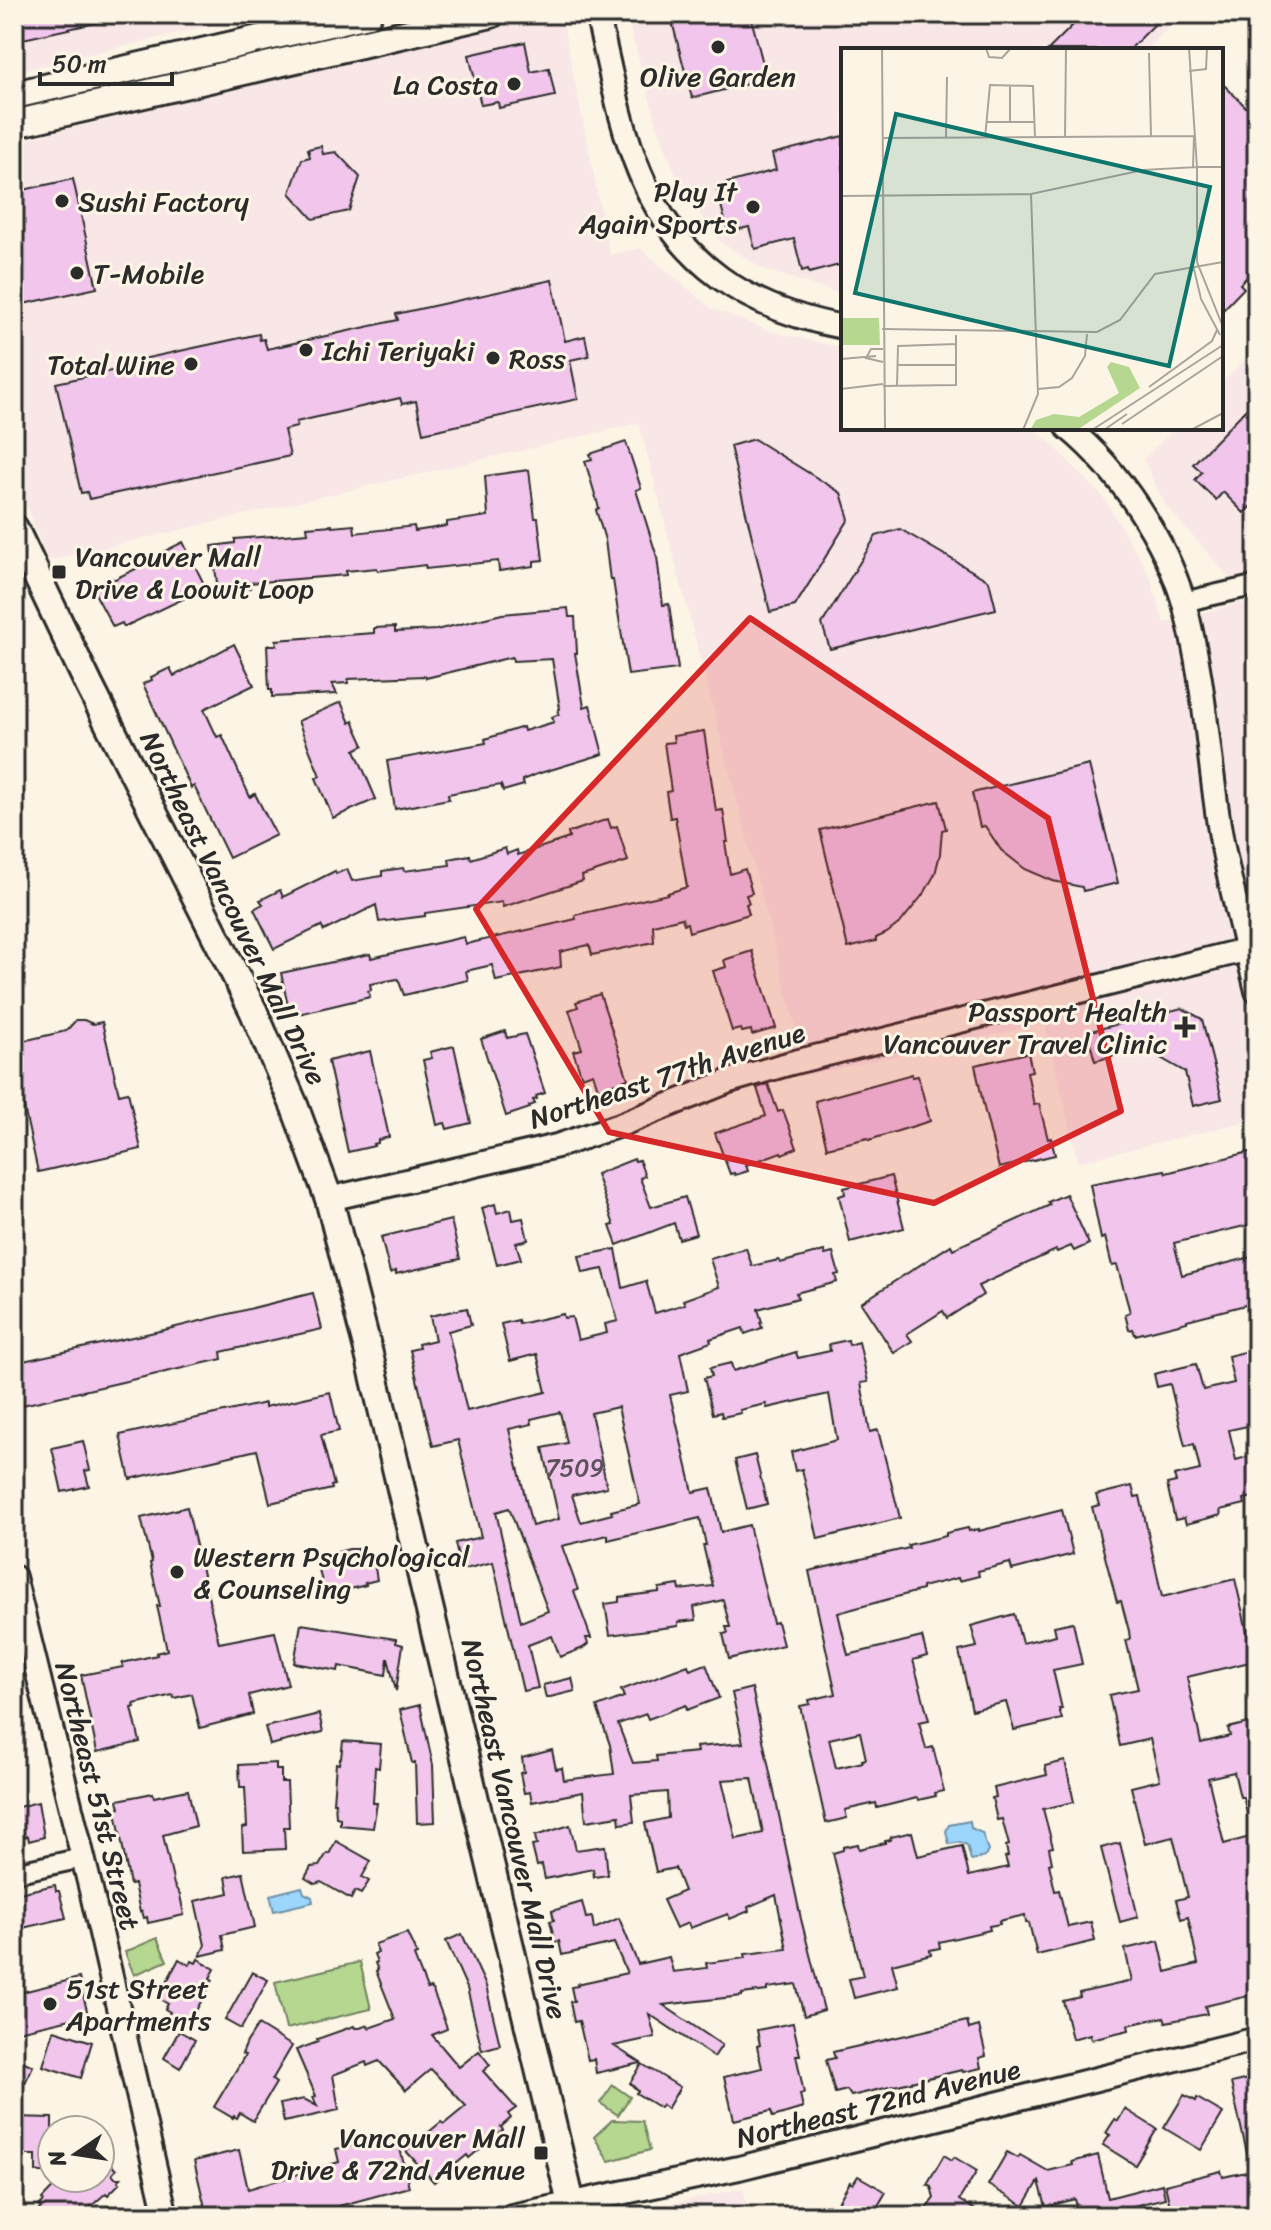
<svg xmlns="http://www.w3.org/2000/svg" width="1271" height="2230" viewBox="0 0 1271 2230" font-family="Sriracha,sans-serif">
<style>
.built{fill:#f9e7e7}
.green{fill:#b5d790;stroke:#70815e;stroke-width:2}
.water{fill:#9cd6fd;stroke:#6f92a9;stroke-width:2}
.building{fill:#f1c5ec;stroke:#2b2b2b;stroke-width:2;fill-rule:evenodd}
.lines{fill:none;stroke-linecap:round;stroke-linejoin:round}
.minor-casing{stroke:#2b2b2b;stroke-width:24}
.tertiary-casing{stroke:#2b2b2b;stroke-width:28}
.secondary-casing{stroke:#2b2b2b;stroke-width:32}
.minor{stroke:#fcf5e5;stroke-width:18}
.tertiary{stroke:#fcf5e5;stroke-width:22}
.secondary{stroke:#fcf5e5;stroke-width:26}
.marked{fill:#d62828;fill-opacity:0.2;stroke:#d62828;stroke-width:6;stroke-linejoin:round}
.poi-dot{fill:#2b2b2b;stroke:#fcf5e5;stroke-width:3}
.labels{text-anchor:middle;stroke-width:6;stroke-linejoin:round;paint-order:stroke}
.number-label{font-size:24px;fill:#5c525b}
.poi-label{font-size:28px;fill:#2b2b2b;stroke:#fcf5e5;text-anchor:start}
.street-label{font-size:28px;fill:#2b2b2b;stroke:#fcf5e5}
.inset-road{fill:none;stroke:#a8a49b;stroke-width:2}
.view{fill:#0f766e;fill-opacity:0.15;stroke:#0f766e;stroke-width:4}
.inset-edge{fill:none;stroke:#2b2b2b;stroke-width:4}
</style>
<rect width="100%" height="100%" fill="#fcf5e5"/>
<filter id="ink" filterUnits="userSpaceOnUse"><feTurbulence type="fractalNoise" baseFrequency=".0125" numOctaves="2"/><feDisplacementMap in="SourceGraphic" scale="16" xChannelSelector="R" yChannelSelector="G"/><feConvolveMatrix kernelMatrix="1 2 1 2 8 2 1 2 1" color-interpolation-filters="sRGB"/></filter>
<g filter="url(#ink)">
<g class="built">
<path d="M14,14h246l-246,58z"/>
<path d="M626,14h556l-36,36h-303v245l-78,-25 -45,-28 -39,-53 -23,-61z"/>
<path d="M544,15l13,3 7,10 46,227 30,-7 71,60 58,23 74,17v80h191l24,22 46,48 45,76 15,49 76,-20 17,-2v518l-179,43 -33,-138 -237,51 -169,-652 -592,138 -33,-92v-327z"/>
<path d="M1257,348v225l-27,5 -64,-72 -23,-47 32,-31h46v-45z"/>
<path d="M743,2188l7,28h-131v-1z"/>
</g>
<g class="green">
<path d="M157,1938l10,23 -33,14 -9,-23z"/>
<path d="M360,1962l11,47 -85,20 -11,-47z"/>
<path d="M613,2085l17,12 -12,18 -18,-12z"/>
<path d="M612,2120l30,1 8,29 -41,11 -15,-24z"/>
</g>
<g class="water">
<path d="M970,1821l1,7 11,5 6,18 -3,6 -14,3 -4,-15 -7,-3 -11,2 -3,-13 3,-6z"/>
<path d="M302,1887l2,6 8,4 1,5 -39,9 -4,-16z"/>
</g>
<g class="building">
<path d="M14,14h94l1,6 -95,21z"/>
<path d="M670,14h80l17,65 -75,19z"/>
<path d="M1084,14h81l-36,36h-81z"/>
<path d="M525,42l6,30 18,-4 6,28 -56,12 -1,-6 -17,3 -12,-50z"/>
<path d="M1221,82l36,36v75l-6,6 6,6v62l-17,17 4,4 -23,24z"/>
<path d="M843,136v128l-34,9 -1,-4 -6,2 -8,-32 -39,10 -6,-22 -21,5 -12,-46 60,-16 -4,-16z"/>
<path d="M321,146l2,8 13,-2 24,25 -11,34 -36,8 -23,-26 12,-34 8,-2 -2,-8z"/>
<path d="M73,179l24,109 -83,18v-114z"/>
<path d="M552,280l13,61 20,-5 4,20 -19,4 8,39 -155,34 -7,-32 -14,3 -2,-6 -104,24 1,5 -13,3 6,26 -201,43 -2,-7 -6,1 -25,-110 69,-15 -1,-5 135,-29 1,6 4,-1 3,10 131,-29 -2,-6z"/>
<path d="M1257,398v102l-13,13 -21,-21 -7,8 -21,-20 7,-8 -9,-8z"/>
<path d="M754,439l87,54 8,26 -54,87 -25,6 -40,-166z"/>
<path d="M626,442l15,46 -5,2 21,67 6,48 6,-1 9,65 -50,6 -15,-95h-3l-5,-40 -9,-30 3,-2 -14,-47 7,-2 -2,-5z"/>
<path d="M529,470l6,48h3l5,42 -9,1v5l-35,5 -1,-10 -72,8 -1,-4 -47,6 -1,-3 -31,3v4l-97,8 1,5 -32,2 -6,-44 23,-3v-4l73,-6 -1,-6 25,-2v2l22,-2 1,8 59,-7 1,5 32,-5v-4l41,-6 -3,-40z"/>
<path d="M900,529l89,52 7,28 -166,40 -8,-25 54,-88z"/>
<path d="M183,542l23,46 -82,39 -2,-4 -9,4 -21,-39 20,-10 1,2 31,-15 -1,-3z"/>
<path d="M568,608l1,9h6l2,36h-2l9,54 6,-2 13,49 -66,20 -15,6 2,5 -21,6 -2,-6 -37,6 -16,3 1,5 -54,10 -8,-48 99,-18 -1,-4 38,-12 1,4 30,-9 -2,-5 7,-3 -1,-4 2,-1 -8,-50 -39,2 -1,-4 -86,21 -1,-2 -77,3v4l-16,1 5,10 -65,3v-7h-3l-2,-45h10l-1,-5 98,-7v-5l21,-1v5l41,-2 66,-16z"/>
<path d="M234,644l20,41 -50,24 13,28 5,-2 28,62 5,-3 21,41 -47,23 -35,-72 -3,2 -48,-104 9,-4 -1,-3 19,-9 4,8z"/>
<path d="M341,702l9,21 3,-2 11,24 -9,5 21,49 -43,19 -17,-40 4,-2 -22,-55z"/>
<path d="M704,731l12,80 7,-1 5,32h-3l5,32 15,-5 7,24 -6,2 3,8 -3,1 3,10 -60,18 -2,-9 -3,1 -2,-6 -29,7 1,17 -62,13 -2,-8 -2,-2 -28,7 1,15 -65,14 -4,-16 -26,6 2,9 -64,15 -6,-16 -28,5 1,6 -3,1 2,6 -80,19 -9,-43 89,-19 1,4 93,-21 2,7 110,-25 -1,-4 93,-21v-1l19,-6 -12,-70 -5,1 -4,-26 5,-1 -7,-48 10,-1 -1,-6z"/>
<path d="M1089,765l29,118 -35,8 -1,-4 -29,-6 -28,-12 -24,-19 -16,-24 -5,1 -8,-34z"/>
<path d="M939,801l7,28 -4,1 -2,24 -5,20 -10,18 -24,30 -14,11 -11,5v3l-28,7 -28,-118z"/>
<path d="M608,819l3,9 6,-2 11,35 -46,15 1,5 -80,26 -1,-5 -77,11v3l-46,6 -3,-17 -52,26 -3,-5 -47,23 -20,-40 9,-5 -3,-4 20,-10 3,7 52,-26 1,3 11,-5 5,12 30,-5v-5l21,-3 1,3 46,-6 -1,-6 21,-4 1,4 34,-11 2,6 10,-4 1,5 51,-17 -1,-5z"/>
<path d="M752,951l24,77 -24,7 -1,-5 -9,2 -1,-3 -9,2 -19,-60 13,-4 -2,-7z"/>
<path d="M600,994l28,85 -30,10 -5,-16 -11,4 -9,-26 9,-2 -13,-39 9,-3 -2,-5z"/>
<path d="M1182,1008l20,11 20,80 -29,7 -8,-34 -42,-24 -48,13 -8,-29z"/>
<path d="M76,1020h8l9,4 9,-2 17,72 9,-2 13,57 -103,23 -17,-78 -7,1v-52l52,-12z"/>
<path d="M505,1031l2,7 18,-4 20,59 -9,3 1,3 -4,1 2,4 -6,2 1,2 -24,8 -25,-77z"/>
<path d="M454,1046l17,77 -24,6 -2,-6 -8,2 -14,-65 9,-2 -2,-6z"/>
<path d="M370,1051l19,86 -11,3v3l-5,1 1,2 -26,6 -20,-91z"/>
<path d="M1028,1053l4,18 -5,1 7,33 5,-1 9,35 3,-1 4,17 -56,13 -15,-60 -9,-43z"/>
<path d="M912,1074v3l6,-1 12,45 -61,19 -1,-2 -41,10 -12,-47z"/>
<path d="M768,1084l10,28 5,-2 14,38 -15,6 -1,-2 -35,13 2,6 -13,4 -1,-2 -4,1 -15,-41 51,-17 -9,-28z"/>
<path d="M1257,1150v73l-83,20 8,32 69,-18 6,26v19l-70,18v2l-52,13 -2,-6 -4,1 -4,-16 5,-2 -13,-47 -5,1 -7,-29 -4,2 -11,-55 75,-14 1,3z"/>
<path d="M634,1159l1,2 4,-1 6,16 -5,2 11,29 34,-10 11,37 -17,5 -5,-16 -57,22 -7,-19 4,-1 -18,-51z"/>
<path d="M891,1176l13,52 -54,14 -11,-46 6,-2 -1,-6z"/>
<path d="M1066,1194l23,50 -15,7 -3,-5 -14,6 -1,-2 -78,36 5,9 -36,23 -4,-7 -36,23 5,7 -18,12 -33,-50 90,-58 2,4 97,-44 -2,-3z"/>
<path d="M495,1204l2,9 14,-4 2,11 10,-2 5,22 -12,3 5,16 -24,6 -15,-57z"/>
<path d="M451,1220l9,39 -64,15v-3l-6,2 -9,-36z"/>
<path d="M746,1248l6,18 27,-6 1,3 44,-12 1,4 8,-2 6,21 -4,1 2,7 -41,11 2,5 -40,11 4,13h-2l2,6 -17,6 -2,-6 -33,11 1,3 -31,11 8,38 -18,4 23,97 18,-4 10,44 28,-7 24,98 4,-1 6,23 -54,14 -6,-25 5,-1 -2,-6h4l-7,-27 -29,7 2,13 -18,2v4l-68,9 -5,-31 14,-2v-5l40,-5v-4l20,-3 1,5 33,-4 -10,-41h3l-6,-27 -92,22v-5l-46,11 16,44 -4,1 17,47h-5l2,6 -5,4 -23,9 -8,-21 -24,9 10,43 -15,3 -30,-129 -32,8 -6,-27 26,-6 -23,-97 -25,6 -23,-96 9,-2 -1,-4 17,-4 -5,-24 37,-8 4,17 -23,6 19,80 79,-19 -9,-38 -27,7 -9,-37 17,-4 1,4 44,-10 1,4 8,-1 6,23 29,-7 -2,-9 13,-3 -15,-52 -20,4 -4,-17 37,-7 7,39 23,-7 9,32 30,-9 -2,-4 36,-13 -9,-28zM618,1407l22,97 -29,7 1,3 -31,8 -9,-27 35,-8 -16,-74zM560,1412l7,31 -24,5 16,71 -27,7 -23,-97 23,-5 -1,-5zM509,1508l39,103 -27,11 -25,-110z"/>
<path d="M313,1293l9,36 -101,23 1,7 -208,48v-44l150,-33z"/>
<path d="M848,1340l1,5 10,-3 9,40 -7,1 9,49 8,-2 22,88 -82,21 -16,-70 -7,2 -4,-19 46,-12 -8,-46 -62,14 -1,-4 -26,6 1,3 -19,4 -1,-5 -8,2 -9,-36 8,-2 -2,-8 21,-5 2,8 63,-19 2,6 32,-7 -1,-7z"/>
<path d="M1257,1349v75l-28,6 7,30 21,-6v42l-13,3 1,5 -25,6 1,5 -35,9 -2,-6 -9,2 -8,-36 9,-2 -2,-6 26,-6 -6,-26 -9,2 -15,-62 -13,3 -3,-13 42,-10 7,26 31,-7 -6,-27z"/>
<path d="M330,1392l9,39 -18,4 13,50 -3,1 1,3 -62,14 -13,-53 -127,29 -10,-44 145,-32v4z"/>
<path d="M83,1441l7,29 -5,1 4,15 -27,6 -10,-44z"/>
<path d="M755,1455l12,49 -20,5 -12,-49z"/>
<path d="M1132,1486l3,11 5,-1 22,101 73,-18 19,82 -67,16 14,66 29,-7 -2,-8 29,-7v109l-5,1 -9,-34h-3l-6,-25 -26,6 16,66 33,-9v82l-8,1 5,20 -6,2 9,37v17l-52,12 2,8 -41,8 -2,-5 -36,8 1,5 -38,9 -1,-5 -18,5 -9,-38 17,-4 -1,-4 53,-12 -7,-32 34,-8 7,31 32,-8 -10,-47 -7,2 -5,-19 12,-3 -15,-60 -28,7 -14,-57 29,-7 -10,-41 -30,7 -11,-51 29,-6 -12,-49 4,-1 -1,-8 -8,-30 -4,1 -25,-95 7,-2 -3,-10z"/>
<path d="M187,1507l32,136 56,-11 13,53 -39,10 4,19 -53,14 -8,-34 -18,4 -1,-3 -39,9 1,3 -3,1 8,34 -43,10 -16,-77 42,-8 -1,-4 35,-8 -1,-2 11,-3 -10,-44h3l-10,-43 2,-1 -11,-44z"/>
<path d="M1062,1510l11,44 -61,16 -2,-7 -32,8 1,5 -20,5 -1,-3 -36,9v3l-84,23 10,42 74,-18 5,19 -14,4 16,60 -10,2 7,27 7,-2 11,44 -9,2 1,3 -18,4 -1,-2 -40,10 -1,-5 -31,7 2,8 -21,5 -26,-117 10,-2 -1,-4 27,-6 -27,-123 100,-23 -1,-3 38,-9v-3l22,-5 1,3 10,-2v2zM860,1732l6,27 -4,1 1,2 -27,6 -7,-29z"/>
<path d="M349,1549h8l1,5 12,-2 2,11 2,-1 3,18 -12,3 1,2 -28,7v-3l-5,1v-2l-9,2 -8,-32z"/>
<path d="M1014,1614l8,29 34,-8 -2,-9 19,-4 9,42 -29,6 9,39h-3l3,10 -48,11 -8,-28 -34,8 -13,-59 18,-4 -6,-21z"/>
<path d="M301,1624l95,15v4l7,2 -7,46 -8,-33 -2,17 -47,-9 -1,5 -44,-8z"/>
<path d="M706,1664l13,34 -32,12 -1,-5 -38,14 -2,-5 -28,10 15,39 24,-2 -1,-5 41,-4 -1,-5 47,-4 -11,-50 20,-5 49,231 23,91 -20,6 -8,-32 -29,4v3l-25,3v2l-79,9 59,40 -8,12 -65,-43 6,23 -41,9 27,17 -45,10 -2,-14 -6,1 -9,-39 -5,1 -4,-20 4,-1 -3,-14 7,-1 -1,-2 50,-11 -13,-30 -52,12 -3,-14 -4,1 -5,-21 4,-1 -2,-9 30,-9 4,16 6,-1 2,12 25,-11 19,46 31,-7 4,15 34,-4 -1,-5 40,-5 -1,-4 42,-5 -11,-54 -28,12 1,4 -19,8 -2,-5 -38,14 -2,-5 -12,5 -13,-28 21,-9 -9,-23 -19,4 -11,-49 23,-5 -1,-26 -36,3 3,27 -14,2 -1,-8 -33,5 -3,-29 -51,10 -2,-10 -6,1 -4,-20 4,-1 -2,-14 30,-8 4,19 6,-1 2,12 50,-6 -4,-29 -13,-38 27,-10 -3,-7 67,-25 2,5zM752,1778l11,55 -27,6 -14,-59z"/>
<path d="M572,1678l3,13 -29,7 -3,-13z"/>
<path d="M420,1705l13,60 2,57 -18,1 -2,-60h-3l-12,-53z"/>
<path d="M319,1714l4,18 -53,13 -5,-18z"/>
<path d="M343,1741l38,3 -2,24 -4,-1 -2,36h4l-4,25 -33,-3v-7l-4,-1 -1,-15h-2l3,-39 3,1 1,-5 1,-1z"/>
<path d="M1065,1761l9,41 -31,7 10,38 -4,1 3,15 -3,1 6,27 4,-1 9,37 23,-5 4,19 -58,14 -8,-32h-3l-1,-8 -26,6 1,3 -11,2 1,4 -51,12 1,6 -10,2 1,4 -39,10 6,23 -44,11 -5,-19 14,-3 -30,-123 10,-3v-3l15,-3 1,5 26,-6v-2l5,-1 1,-3 21,-5 6,24 44,-10 7,30 39,-9 -3,-10 3,-1 -2,-10 3,-1 -7,-26 -5,1 -5,-22 4,-1 -2,-9 53,-13 -2,-9z"/>
<path d="M276,1763v7h5v12h6l2,45h-5l1,22 -42,2 -1,-23 5,-1 -2,-40h-5l-1,-22z"/>
<path d="M188,1790l8,36 -33,9 11,50 6,10 4,20 -36,8 -1,-6 -3,1 -2,-7 -2,1 -6,-28 -4,1 -13,-68v-8l3,-1 -2,-8 35,-7 1,4z"/>
<path d="M38,1802l6,35 -15,4 -1,-5 -14,3v-31z"/>
<path d="M570,1825l6,25 29,-4 3,29 -14,2 -1,-8 -48,10 -3,-14 -5,1 -5,-20 5,-1 -2,-9z"/>
<path d="M336,1841l35,20 -9,16 7,4 -8,13 -6,-3 -4,8 -30,-17 -6,2 -10,-6 6,-11 8,-1 8,-13 2,1z"/>
<path d="M1120,1843l18,74 -18,5 -19,-74z"/>
<path d="M243,1873l12,54 -33,8 3,15 -25,6 5,-11 -10,-44 34,-8 -3,-16z"/>
<path d="M55,1885l1,6h3l7,27 -52,12v-36z"/>
<path d="M407,1933l10,22 -3,1 13,33 3,-1 3,3 13,34 1,4 -15,6 27,32 20,-16 11,14 -7,6 33,37 -8,6 3,4 -10,9 2,3 -34,28 -2,-3 -33,27 -28,-31 35,-29 3,2 22,-18 -35,-37 -25,21 -27,-29 -12,5 -1,-4 -33,13 6,35 -55,12 -4,-18 24,-5 13,7 -4,-9 3,-1 -20,-46 22,-8 -1,-3 37,-13 1,2h5l8,-3 1,3 26,-9 -19,-48 2,-1 -3,-7 2,-1 -3,-8 4,-2 -3,-8z"/>
<path d="M462,1934l24,52 14,59 -18,5 -15,-62 -21,-47z"/>
<path d="M179,1959l10,6 3,-4 4,2 2,-4 17,10 -5,9 3,2 -25,45 -20,-10 2,-3 -5,-3 3,-5 -10,-6z"/>
<path d="M252,1972l16,8 -27,49 -16,-9z"/>
<path d="M79,1978l9,37 -74,17v-38z"/>
<path d="M967,2021l2,8 10,-3 7,30 -7,2 2,10 -18,4 -1,-2 -111,26 -4,-6 -12,3 -9,-33 9,-2 -2,-6z"/>
<path d="M793,2023l7,32h-4l8,38 -4,1 3,14 -30,9 -2,-6 -37,9 -10,-43 38,-9 -5,-22 3,-1 -3,-15z"/>
<path d="M258,2025l34,21 -20,34 4,3 -23,38 -13,-8 -3,5 -3,-2 -1,2 -19,-11 31,-52 -3,-1 5,-12z"/>
<path d="M54,2030l38,12 -11,36 -38,-12z"/>
<path d="M179,2031l16,9 -15,28 -16,-10z"/>
<path d="M14,2057l19,9 -8,17 -11,-5z"/>
<path d="M642,2064l38,23 -13,22 -5,-4 -2,3 -24,-15 2,-2 -8,-8z"/>
<path d="M1248,2079l9,42v86l-37,9h-27l-1,-6 -20,5 -7,-30 56,-14 2,6 28,-6 -20,-88z"/>
<path d="M1184,2095l12,6 1,-3 26,15 -22,37 -37,-22z"/>
<path d="M1125,2109l32,20 -22,36 -32,-20 7,-10 -4,-2 9,-14 3,2z"/>
<path d="M14,2117l38,1v54h-16v-17h-22z"/>
<path d="M397,2135l12,52 -107,29h-95l-13,-55 45,-11 9,39 91,-27 -3,-13z"/>
<path d="M100,2152l16,18 -4,4 3,4h6l-3,3 2,2 -12,12 -2,-2 -26,23h-47l8,-8 -2,-2 5,-5 -2,-2 20,-21h38z"/>
<path d="M1007,2152l11,6 2,-3 28,16 25,-6 -1,-3 26,-7 10,43 54,-14 3,14 -71,18h-15l-4,-17 -29,8 -7,-26 -15,25 -36,-21z"/>
<path d="M944,2155l8,5 2,-3 23,14 -18,29 26,16h-47l-12,-7 8,-11 -3,-12 -4,-2z"/>
<path d="M858,2176l28,16 -14,24h-42l20,-34 3,2z"/>
</g>
<g class="lines">
<g class="minor-casing">
<g id="minor">
<path d="M1183,602l74,-17"/>
<path d="M14,1873l68,-15"/>
</g>
</g>
<g class="tertiary-casing">
<g id="tertiary">
<path d="M597,14c13,52 22,109 43,159 38,92 108,136 203,154"/>
<path d="M1068,428c51,42 97,111 116,175 20,72 24,149 35,222 9,56 25,111 38,166"/>
<path d="M329,1199l228,-53 63,-21 109,-44 62,-18 466,-116"/>
<path d="M14,1577l78,317 74,322"/>
<path d="M512,2216l227,-48 518,-129"/>
</g>
</g>
<g class="secondary-casing">
<g id="secondary">
<path d="M14,95l354,-81"/>
<path d="M14,124l477,-110"/>
<path d="M14,528l75,157 164,325 41,95 35,94 39,151 206,866"/>
</g>
</g>
<use href="#minor" class="minor"/>
<use href="#tertiary" class="tertiary"/>
<use href="#secondary" class="secondary"/>
</g>
</g>
<path class="marked" d="M750,618l298,200 73,293 -187,92 -325,-71 -133,-223z"/>
<g class="poi-dot">
<circle cx="718" cy="47" r="8"/>
<circle cx="514" cy="84" r="8"/>
<circle cx="62" cy="201" r="8"/>
<circle cx="753" cy="207" r="8"/>
<circle cx="77" cy="273" r="8"/>
<circle cx="306" cy="350" r="8"/>
<circle cx="493" cy="358" r="8"/>
<circle cx="191" cy="364" r="8"/>
<rect x="51" y="564" width="16" height="16" rx="4"/>
<path d="M1181 1015h8v8h8v8h-8v8h-8v-8h-8v-8h8z"/>
<circle cx="177" cy="1572" r="8"/>
<circle cx="50" cy="2004" r="8"/>
<rect x="533" y="2145" width="16" height="16" rx="4"/>
</g>
<g class="labels">
<g class="number-label">
<text x="575" y="1476">7509</text>
</g>
<g class="poi-label">
<text x="718" y="86" text-anchor="middle">Olive Garden</text>
<text x="498" y="94" text-anchor="end">La Costa</text>
<text x="737" y="201" text-anchor="end">Play It<tspan x="737" dy="32">Again Sports</tspan></text>
<text x="78" y="211">Sushi Factory</text>
<text x="93" y="283">T-Mobile</text>
<text x="322" y="360">Ichi Teriyaki</text>
<text x="509" y="368">Ross</text>
<text x="175" y="374" text-anchor="end">Total Wine</text>
<text x="75" y="566">Vancouver Mall<tspan x="75" dy="32">Drive &amp; Loowit Loop</tspan></text>
<text x="1167" y="1021" text-anchor="end">Passport Health<tspan x="1167" dy="32">Vancouver Travel Clinic</tspan></text>
<text x="193" y="1566">Western Psychological<tspan x="193" dy="32">&amp; Counseling</tspan></text>
<text x="66" y="1998">51st Street<tspan x="66" dy="32">Apartments</tspan></text>
<text x="525" y="2147" text-anchor="end">Vancouver Mall<tspan x="525" dy="32">Drive &amp; 72nd Avenue</tspan></text>
</g>
<g class="street-label">
<text transform="translate(234 908) rotate(64)" y="10">Northeast Vancouver Mall Drive</text>
<text transform="translate(667 1075) rotate(-18)" y="10">Northeast 77th Avenue</text>
<text transform="translate(98 1796) rotate(76)" y="10">Northeast 51st Street</text>
<text transform="translate(515 1829) rotate(77)" y="10">Northeast Vancouver Mall Drive</text>
<text transform="translate(878 2103) rotate(-14)" y="10">Northeast 72nd Avenue</text>
</g>
</g>
<g transform="translate(841 48)">
<rect width="382" height="382" fill="#fcf5e5"/>
<path d="M0,270h38l1,27h-39zM270,314l18,5 11,21 -63,42h-47l6,-10 18,-6 25,3 40,-24 -12,-26z" fill="#b5d790"/>
<path class="inset-road" d="M41,0l3,382M145,0l3,9 13,1 9,-10M348,0l8,119h25M308,5l2,83M348,23l17,-2 1,-21M145,74h49M169,74v-37M224,89l1,-89M41,90l313,-2M105,90l1,-61M144,90l5,-53 43,1 2,51M382,118v47M352,119l1,-31M0,148l190,-2 112,-24 54,-3v95l26,65M352,217l8,34 19,36M41,281l215,3 23,-12 35,-46 68,-12M42,301h-12l-5,9 17,4M0,311l35,-3M56,317h60M42,338l73,-1v-50M56,338l1,-40 58,-2M308,339l63,-46 5,-11M0,341l42,-5M197,341l21,-2 13,-9 13,-22 2,-22M281,376l101,-68M182,382l15,-36 -7,-200M251,382l131,-85M263,382l23,-16M350,382l32,-17"/>
<path class="view" d="M55,66l314,73 -41,179 -314,-73z"/>
<rect width="382" height="382" class="inset-edge"/>
</g>
<rect width="1271" height="2230" fill="none" stroke="#fcf5e5" stroke-width="48"/>
<rect x="24" y="24" width="1223" height="2182" fill="none" stroke="#2b2b2b" stroke-width="3" filter="url(#ink)"/>
<g transform="translate(76 2154) rotate(257)"><circle r="38" fill="#fcf5e5" stroke="#a8a49b" stroke-width="2"/>
<path d="M0-6L14 30L0 20L-14 30Z" fill="#2b2b2b"/>
<text y="-12" font-size="22" font-weight="bold" text-anchor="middle" fill="#2b2b2b">N</text>
</g>
<path d="M40 72v12h132v-12" fill="none" stroke="#2b2b2b" stroke-width="4"/>
<text x="52" y="72" font-size="24" fill="#2b2b2b" stroke="#fcf5e5" stroke-width="6" paint-order="stroke">50 m</text>
</svg>
